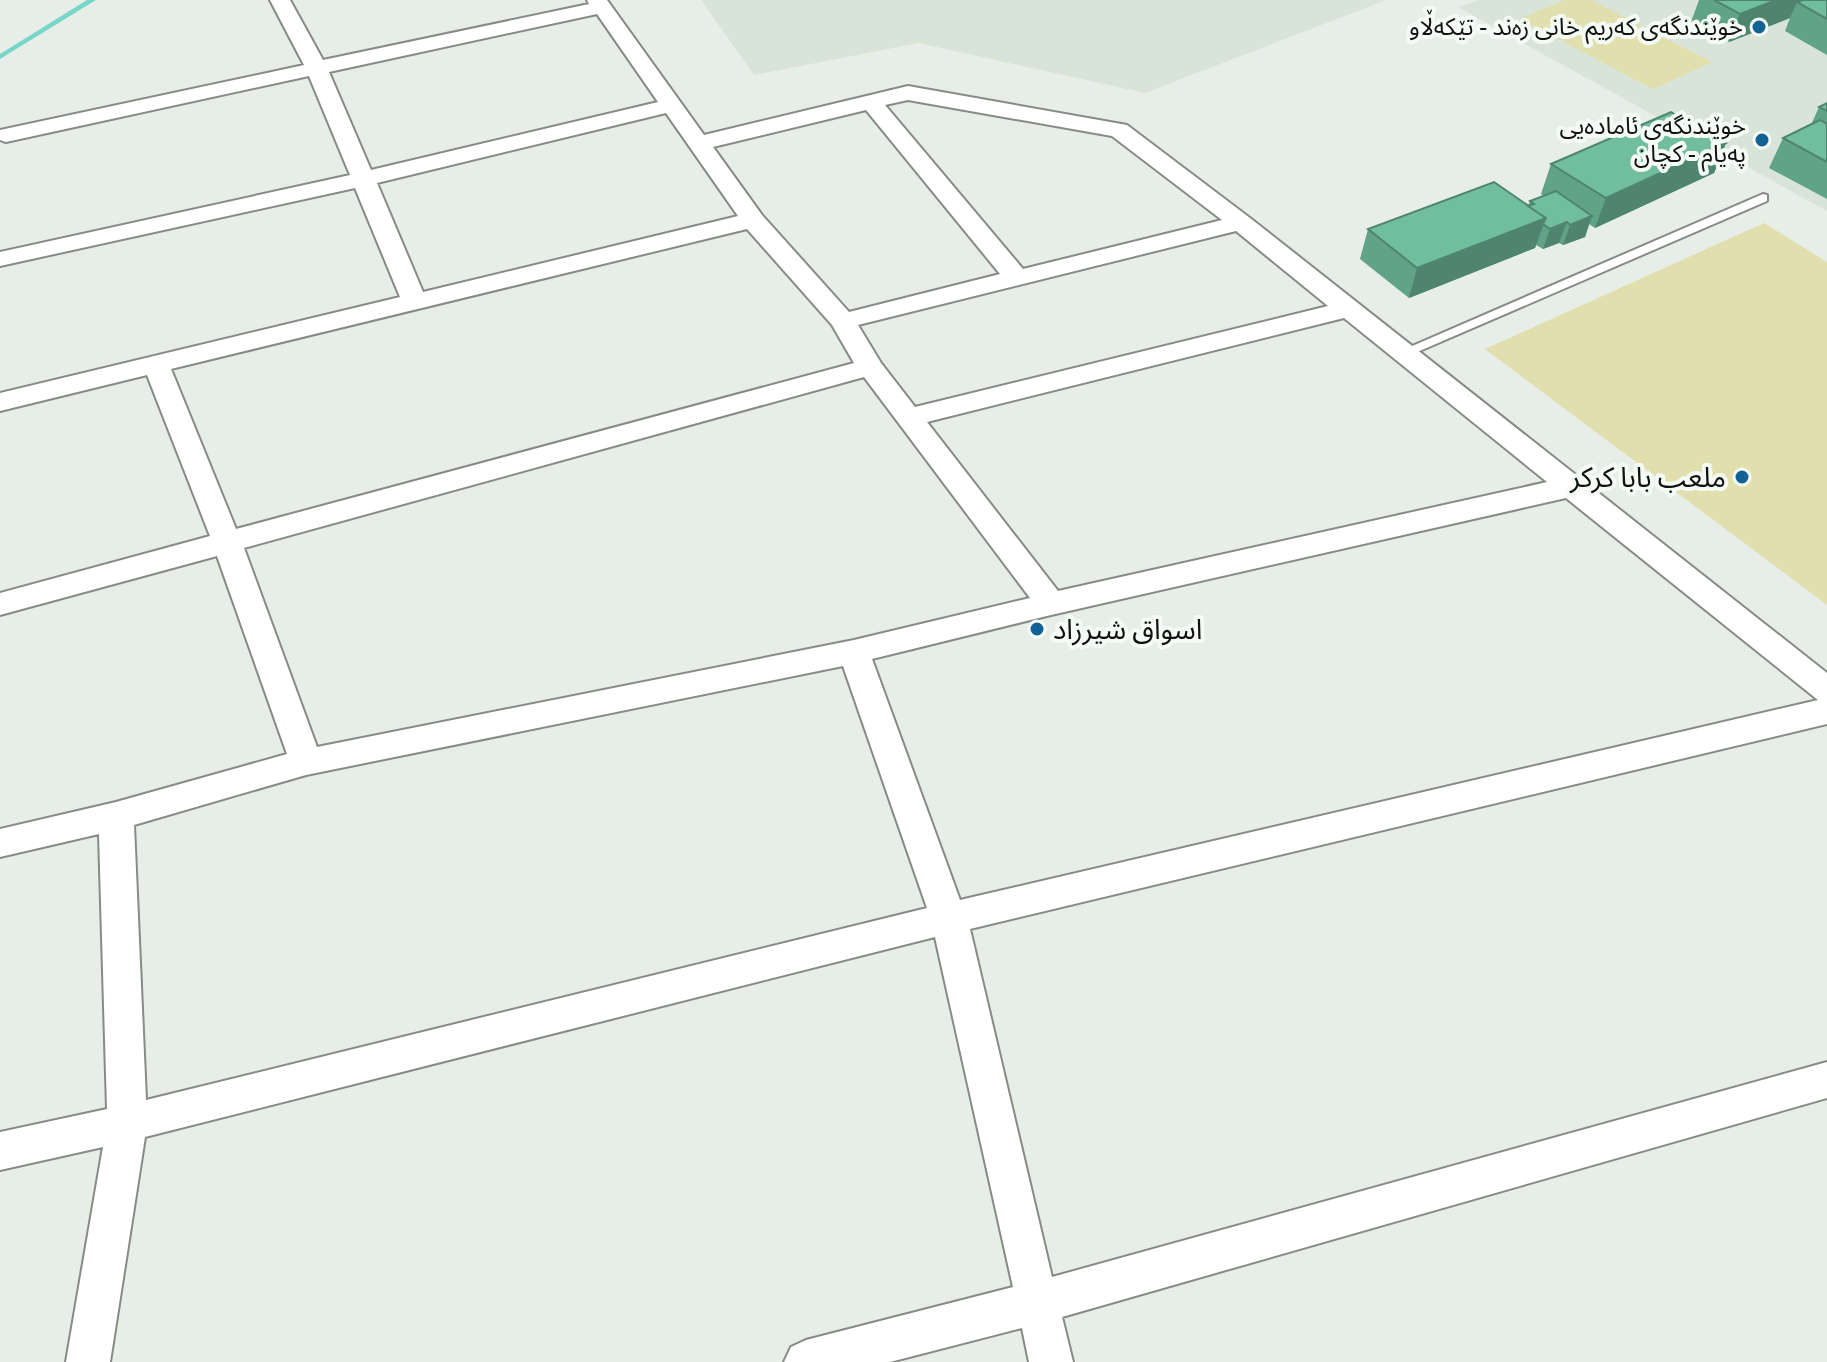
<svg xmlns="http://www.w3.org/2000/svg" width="1827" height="1362" viewBox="0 0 1827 1362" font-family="Signika,'Noto Sans Arabic',sans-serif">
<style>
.built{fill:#d8e4d8}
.green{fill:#e1dfad}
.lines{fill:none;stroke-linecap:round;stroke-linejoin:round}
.stream{fill:#78d6c9;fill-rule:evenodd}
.lane-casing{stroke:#868b85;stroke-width:4}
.street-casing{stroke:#868b85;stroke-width:4}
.lane{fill:#fff;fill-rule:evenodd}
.street{fill:#fff;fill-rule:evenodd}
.wall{fill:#61a387}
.shaded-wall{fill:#4f856e}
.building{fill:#71be9d;stroke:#4f856e;stroke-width:2}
.poi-dot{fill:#126294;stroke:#f4fbf4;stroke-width:3}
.labels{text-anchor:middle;stroke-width:8;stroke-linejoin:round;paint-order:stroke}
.far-poi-label{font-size:24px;fill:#101210;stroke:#f4fbf4;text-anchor:end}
.poi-label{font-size:28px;fill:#101210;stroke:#f4fbf4;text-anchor:end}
</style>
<rect width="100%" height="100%" fill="#e7eee7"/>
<g class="built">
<path d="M701,0h685l-241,93 -226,-50 -165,32z"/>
<path d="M1479,0h348v211l-369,-204z"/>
</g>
<g class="green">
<path d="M1565,0h26l121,62 -59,27 -133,-70z"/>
<path d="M1764,223l63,39v343l-342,-256z"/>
</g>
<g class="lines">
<path class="stream" d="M87,0h9l-96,59v-5z"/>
<g class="lane-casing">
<path id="lane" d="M1763,194l4,1v6l-359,155 -5,1 -7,-4z"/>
</g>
<g class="street-casing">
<path id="street" d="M270,0h20l33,60 266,-56 -2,-4h20l97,135 204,-49 219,39 123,93 577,455v51l-857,205 82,348 775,-215v36l-765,219 11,45h-44l-7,-34 -132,34h-106l7,-15 15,-7 207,-53 -78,-350 -790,200 -35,225h-44l37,-215 -103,23v-38l107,-23 -8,-275 -99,23v-28l116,-27 171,-48 -70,-198 -217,59v-22l210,-57 -63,-161 -147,36v-18l400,-96 -45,-109 -355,78v-14l350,-77 -41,-99 -303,66 -6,-2v-10l304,-65zM597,14l61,88 -287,68 -42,-98zM908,100l204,36 110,84 -199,49 -138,-164zM866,110l134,164 -151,38 -87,-97 -49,-68zM666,113l72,103 -315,76 -46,-109zM747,229l85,96 22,38 -618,166 -65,-160zM1236,231l92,75 -413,101 -34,-44 -23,-38zM1344,318l203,164 -489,109 -131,-169zM864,377l166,221 -176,42 -537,107 -73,-199zM1566,498l252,202 -858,200 -88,-241 179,-44zM843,666l84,242 -781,192 -12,-275 172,-50z"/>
</g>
<use href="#lane" class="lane"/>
<use href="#street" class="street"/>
</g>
<g class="wall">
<path d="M1699,0h102l-1,1 27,-1v55l-42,-24 5,-13 -61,24 -38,-20z"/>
<path d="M1827,103v96l-58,-31 14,-30 28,-13 8,-18z"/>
<path d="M1726,143l-12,30 -119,55 -6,-4 -4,13 -22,8 -4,-2 -16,6 -7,-4 -1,3 -126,50 -49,-39 8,-30 160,-23 2,-5 14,-5 -3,-2 10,-30z"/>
</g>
<g class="shaded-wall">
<path d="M1776,0h25l-2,4 -2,-2 -7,16 -61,24 11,-28z"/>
<path d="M1726,143l-12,30 -119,55 11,-30z"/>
<path d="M1592,216l-7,21 -22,8 7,-20z"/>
<path d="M1546,218l-11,30 -126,50 8,-30z"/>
<path d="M1567,222l-8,21 -16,6 7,-20z"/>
</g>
<g class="building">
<path d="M1714,0h62l-36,14z"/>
<path d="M1803,0h24v19l-30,-17z"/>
<path d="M1827,103v8l-8,-4z"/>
<path d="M1671,112l55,31 -120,55 -55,-34z"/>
<path d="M1820,120l7,4v38l-44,-24z"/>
<path d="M1494,182l52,36 -129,50 -49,-39z"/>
<path d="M1556,191l36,25 -22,9 -3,-3 -17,7 -7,-5 3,-6 -18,-12 6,-2 -4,-3z"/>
</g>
<g class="poi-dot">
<circle cx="1759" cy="27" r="8"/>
<circle cx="1762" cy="140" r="8"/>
<circle cx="1742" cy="477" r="8"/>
<circle cx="1037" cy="629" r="8"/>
</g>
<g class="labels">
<g class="far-poi-label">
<text x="1743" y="35">خوێندنگەی کەریم خانی زەند - تێکەڵاو</text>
<text x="1746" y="134">خوێندنگەی ئامادەیی<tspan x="1746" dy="28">پەیام - کچان</tspan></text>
</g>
<g class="poi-label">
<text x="1726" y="487">ملعب بابا كركر</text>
<text x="1053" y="639" text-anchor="start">اسواق شيرزاد</text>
</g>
</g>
</svg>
